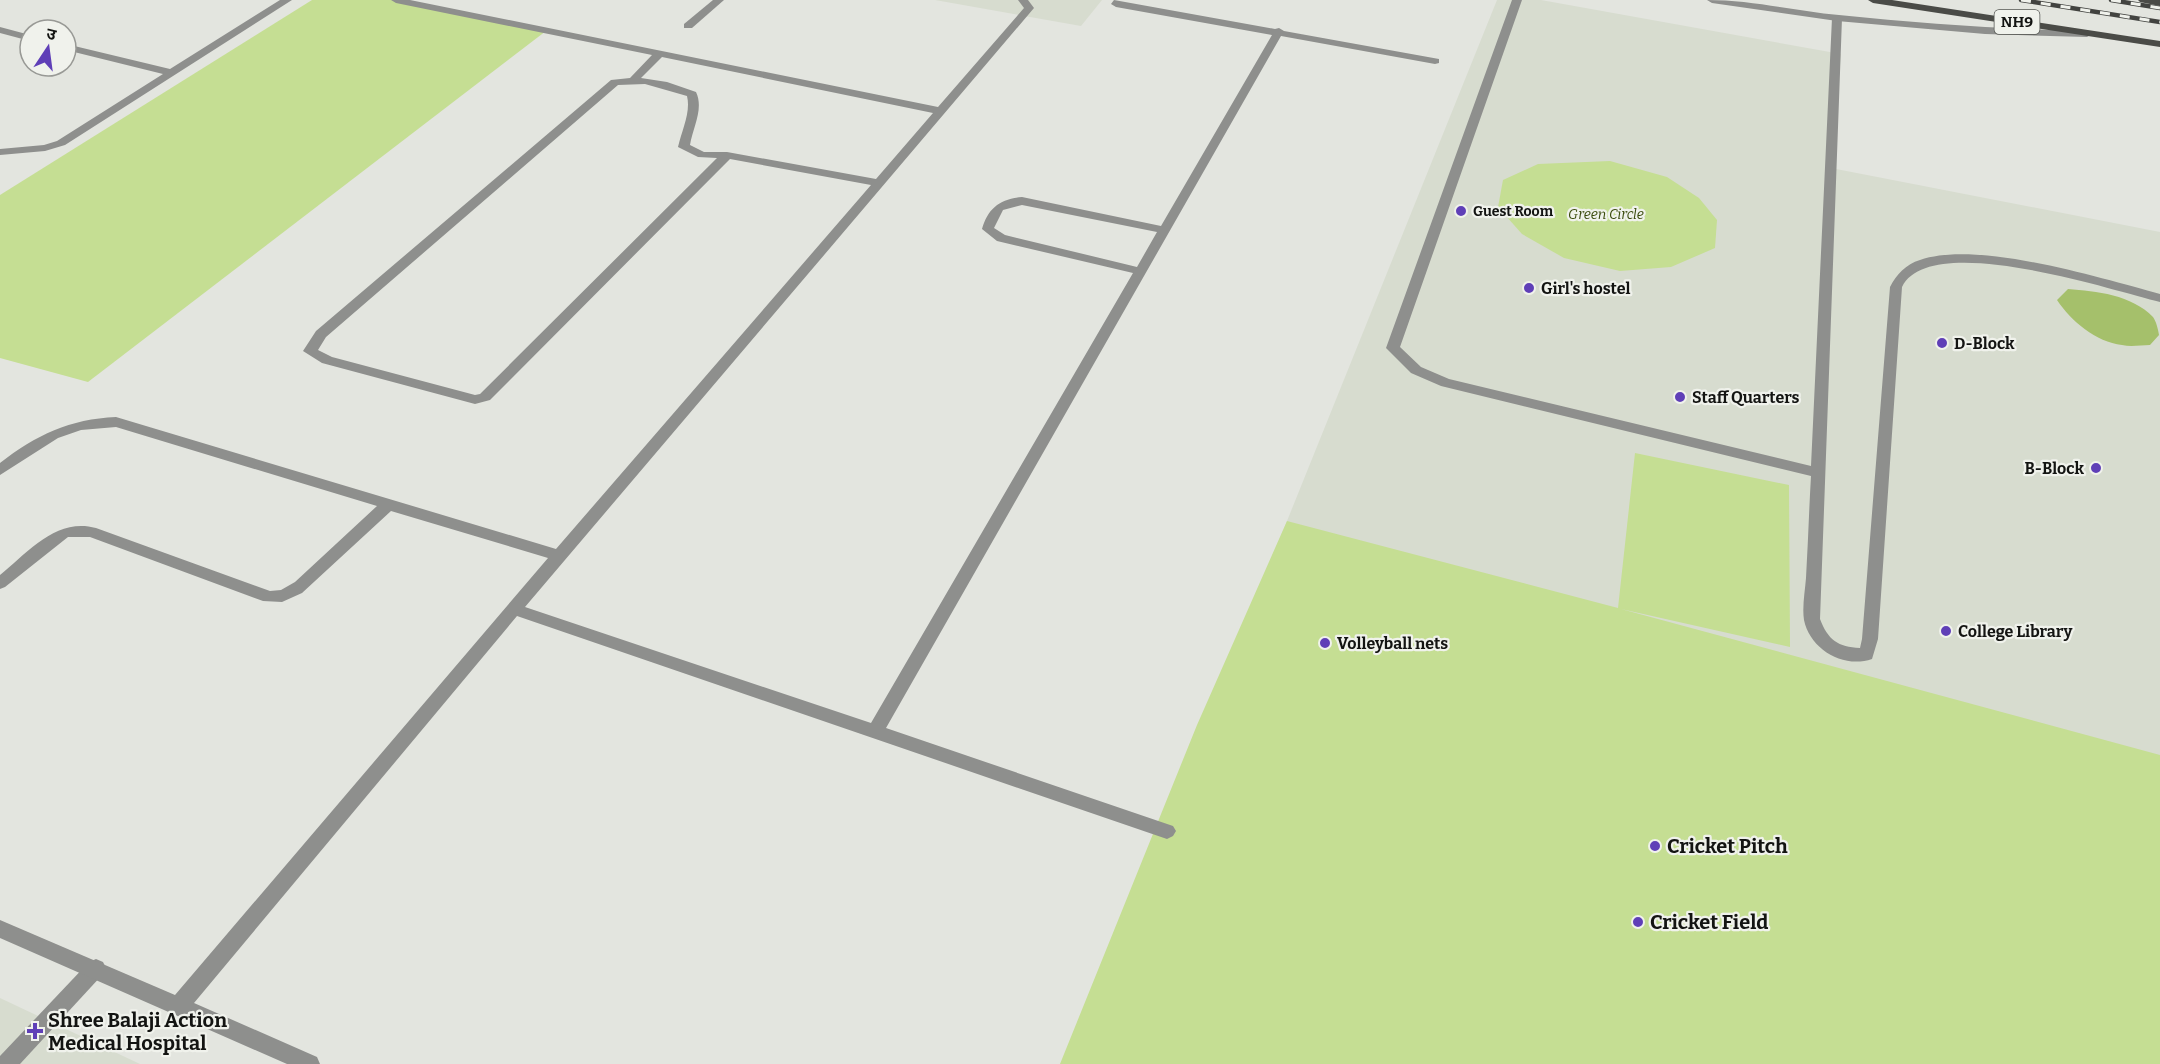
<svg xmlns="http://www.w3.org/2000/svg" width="2160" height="1064" viewBox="0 0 2160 1064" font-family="Bitter,'Noto Sans Devanagari',serif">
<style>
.built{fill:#d7dccf}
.green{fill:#c5de93}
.water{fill:#a5c06b}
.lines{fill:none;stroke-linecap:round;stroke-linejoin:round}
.service{fill:#8e8f8d;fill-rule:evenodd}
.minor{fill:#8e8f8d;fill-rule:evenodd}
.primary{fill:#4a4b47;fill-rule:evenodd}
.rail-casing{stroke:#424340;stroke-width:4.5}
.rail{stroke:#f0f2ec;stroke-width:3;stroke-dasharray:10;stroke-linecap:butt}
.poi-dot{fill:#5f3fb7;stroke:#f0f2ec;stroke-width:2}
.labels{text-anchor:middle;stroke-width:4.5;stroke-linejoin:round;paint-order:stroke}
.far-poi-label{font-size:14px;font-weight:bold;fill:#131412;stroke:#f0f2ec;text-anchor:start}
.far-park-label{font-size:14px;font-style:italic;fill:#394a0b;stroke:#f0f2ec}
.shield{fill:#f0f2ec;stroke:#555753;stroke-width:1.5}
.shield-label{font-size:15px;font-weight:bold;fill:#131412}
.poi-label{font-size:16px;font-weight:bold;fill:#131412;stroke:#f0f2ec;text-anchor:start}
.near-poi-label{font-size:20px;font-weight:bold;fill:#131412;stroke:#f0f2ec;text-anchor:start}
</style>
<rect width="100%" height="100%" fill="#e3e5df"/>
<g class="built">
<path d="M935,0h167l-21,26z"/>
<path d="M1497,0h44l300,54 -10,114 329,64v832h-1099l226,-543z"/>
<path d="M0,998l140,66h-140z"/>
</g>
<g class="green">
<path d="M312,0h85l149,31 -458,351 -88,-24v-163z"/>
<path d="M1610,161l57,16 32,21 18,22 -2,28 -44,19 -51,4 -56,-13 -42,-24 -24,-27 5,-27 35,-16z"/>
<path d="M1635,453l154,32 1,162 -169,-38 539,146v309h-1100l137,-339 90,-204 331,87z"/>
</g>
<path class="water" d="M2068,289c28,2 64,6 85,28 3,4 5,12 6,18l-9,10c-9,0 -19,2 -28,0 -26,-3 -51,-24 -65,-45z"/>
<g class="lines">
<g class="service">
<path d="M1512,0h10l-122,347 21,20 28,12 362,87 21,-448 5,-3 5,3 -22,601c8,21 18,28 40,29l2,-9 28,-352c6,-12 16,-23 30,-27 58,-20 180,18 240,34v8c-49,-12 -230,-72 -258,-15l-24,352 -6,20c-29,10 -62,-10 -68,-39 -2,-13 1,-29 2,-42 2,-34 3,-68 5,-102l-370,-90 -30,-13 -25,-25z"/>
<path d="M96,959l7,3 3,6 -3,6 -83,90h-20v-8l89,-94z"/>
</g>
<g class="minor">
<path d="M280,0h12l-227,145 -20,6 -45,4v-6l44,-4 13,-4 106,-67 -97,-24v-6l104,25z"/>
<path d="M391,0h19l528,107 86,-99 -6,-8h10l6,8 -509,599 346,116 262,-450 -136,-32 -15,-12c6,-21 18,-30 40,-32l139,29 111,-191 -156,-28 -5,-3 3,-4 161,29 4,-1 5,3 155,28v4l-4,1 -154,-28 -395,692 287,98 3,5 -3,5 -6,3 -650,-223 -323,387 123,54 3,7h-33l-287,-126v-18l175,75 373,-437 -157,-47 -89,82 -20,9 -19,-1 -173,-64h-22l-63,50 -5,2v-14c28,-23 57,-58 96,-47l174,63 11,-1 14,-8 82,-76 -261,-79 -35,3 -23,8 -58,37v-12c36,-28 70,-44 116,-46l440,132 315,-364 -141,-26 -240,241 -15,4 -153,-41 -19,-12 13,-20 295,-251 19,-2 22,-23 -256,-52zM662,57l271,56 -57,66 -149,-27h-23l-14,-7c3,-18 14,-36 6,-53l-29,-10 -26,-4zM645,84l42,12c4,16 -5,34 -9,51l20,10 19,1 -237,236 -5,1 -143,-38 -14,-7 8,-13 292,-252zM1022,205l135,27 -20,35 -132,-32 -11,-7 9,-18z"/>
<path d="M713,0h11l-32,28h-8v-4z"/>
<path d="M1707,0c45,0 88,11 132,15 83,9 165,14 248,16l5,3 -5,3 -102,-3 -148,-13 -125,-18z"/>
<path d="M0,27l30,8v6l-30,-8z"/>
</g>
<g class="primary">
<path d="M1868,0h24l268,41v6l-287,-44z"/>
<path d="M2138,0h22v6l-20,-4z"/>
</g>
<g class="rail-casing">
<g id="rail">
<path d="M2021,0l139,22"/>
<path d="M2111,0l49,8"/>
</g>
</g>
<use href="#rail" class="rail"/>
</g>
<g class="poi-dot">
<circle cx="1461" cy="211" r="6"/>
<circle cx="1529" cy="288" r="6"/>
<circle cx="1942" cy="343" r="6"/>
<circle cx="1680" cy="397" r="6"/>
<circle cx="2096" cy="468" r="6"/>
<circle cx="1946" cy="631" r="6"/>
<circle cx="1325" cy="643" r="6"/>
<circle cx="1655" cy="846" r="6"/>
<circle cx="1638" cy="922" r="6"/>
<path d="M32 1022h6v6h6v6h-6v6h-6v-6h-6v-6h6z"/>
</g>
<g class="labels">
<g class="far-poi-label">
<text x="1473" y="216">Guest Room</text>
</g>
<g class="far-park-label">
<text x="1606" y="219">Green Circle</text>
</g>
<rect class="shield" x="1994.5" y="10" width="45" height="24" rx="4.5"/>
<g class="shield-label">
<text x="2017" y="27">NH9</text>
</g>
<g class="poi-label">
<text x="1541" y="294">Girl's hostel</text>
<text x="1954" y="349">D-Block</text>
<text x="1692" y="403">Staff Quarters</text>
<text x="2084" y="474" text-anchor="end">B-Block</text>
<text x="1958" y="637">College Library</text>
<text x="1337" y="649">Volleyball nets</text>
</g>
<g class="near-poi-label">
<text x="1667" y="853">Cricket Pitch</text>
<text x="1650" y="929">Cricket Field</text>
<text x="48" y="1027">Shree Balaji Action<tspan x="48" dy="23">Medical Hospital</tspan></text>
</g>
</g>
<g transform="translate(48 48) rotate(13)"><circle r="28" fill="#f0f2ec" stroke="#989995" stroke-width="1.5"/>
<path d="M0-4.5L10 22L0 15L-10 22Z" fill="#5f3fb7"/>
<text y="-9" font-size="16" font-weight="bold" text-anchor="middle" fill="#131412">उ</text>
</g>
</svg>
